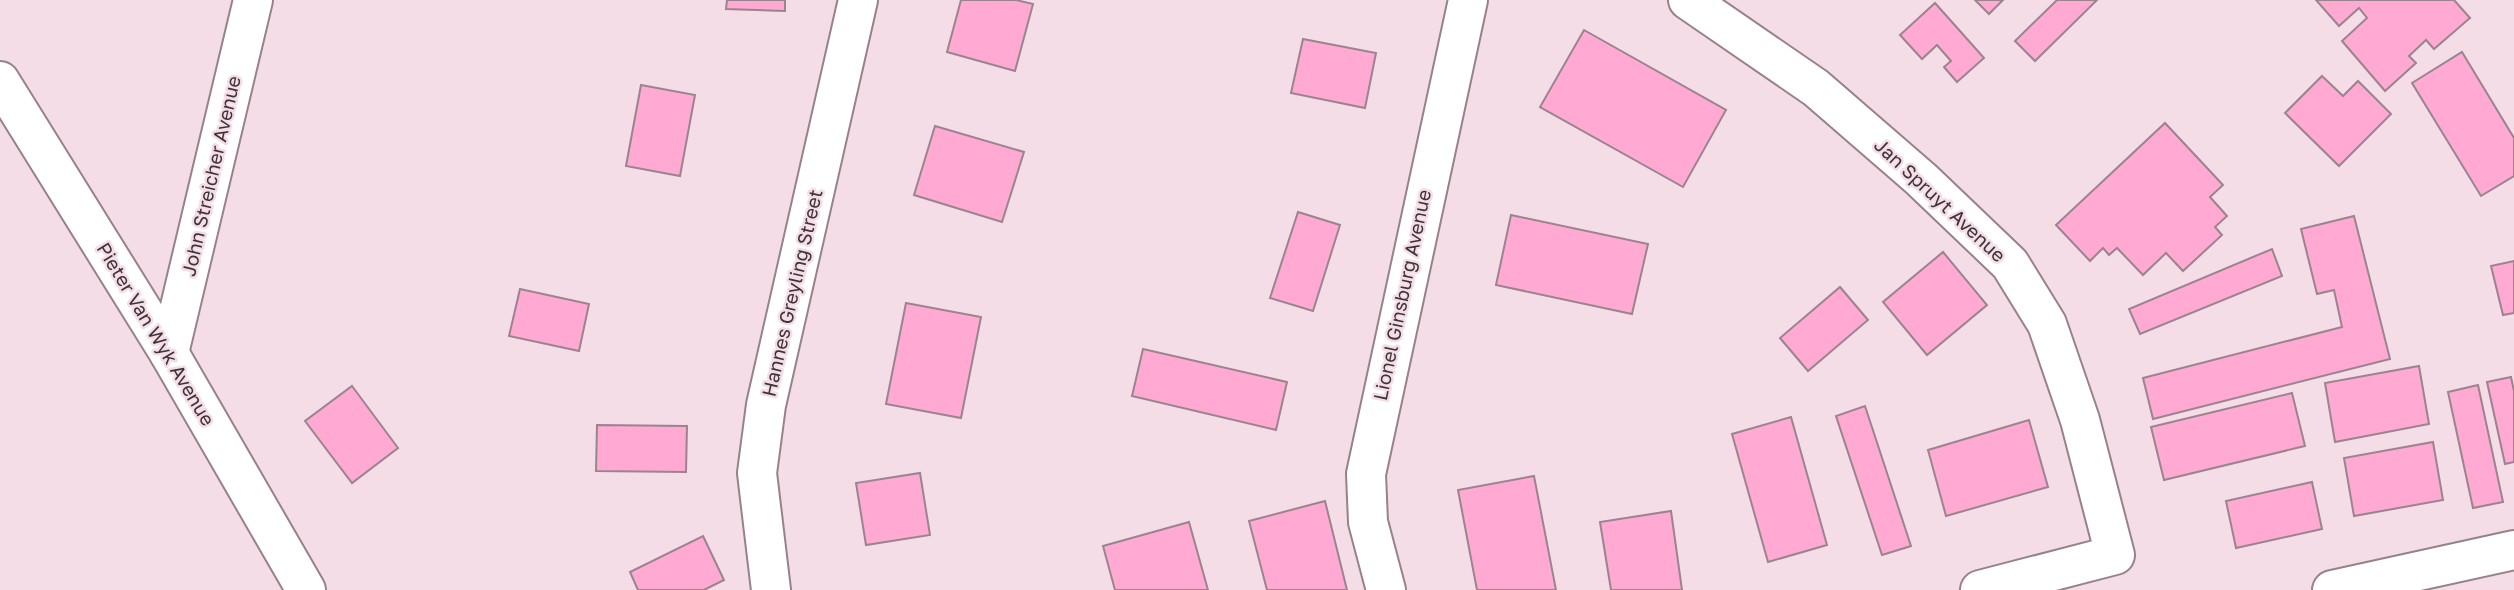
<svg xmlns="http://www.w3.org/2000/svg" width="2514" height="590" viewBox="0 0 2514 590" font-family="'Golos Text',sans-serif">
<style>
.building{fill:#ffa9d3;stroke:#9a848e;stroke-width:2}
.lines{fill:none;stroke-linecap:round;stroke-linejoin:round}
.minor-casing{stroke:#97828b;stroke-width:42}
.minor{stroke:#fff;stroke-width:38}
.labels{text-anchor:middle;stroke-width:5;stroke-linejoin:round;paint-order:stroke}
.street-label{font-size:19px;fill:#3d3438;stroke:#f5dde8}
</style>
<rect width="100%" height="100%" fill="#f5dde8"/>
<g class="building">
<path d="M727,0h58v11l-59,-2z"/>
<path d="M961,0h55l17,4 -18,67 -68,-19z"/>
<path d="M1975,0h28l-14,14z"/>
<path d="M2057,0h40l-62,61 -20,-20z"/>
<path d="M2316,0h138l16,18 -36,31 -8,-9 -17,16 7,7 -31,28 -43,-50 25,-23 -8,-10 -20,18z"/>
<path d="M1935,3l49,55 -27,24 -13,-15 7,-6 -14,-16 -15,14 -22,-24z"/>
<path d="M1584,30l142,80 -43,77 -143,-80z"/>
<path d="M1303,39l73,14 -11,55 -74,-15z"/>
<path d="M2462,52l52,86v38l-33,20 -69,-113z"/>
<path d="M2322,76l21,20 15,-15 33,33 -52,52 -54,-53z"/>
<path d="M641,85l54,10 -15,81 -54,-10z"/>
<path d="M2165,123l58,62 -13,12 17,19 -12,11 7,8 -39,36 -17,-18 -23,22 -26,-27 -8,7 -6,-7 -13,13 -34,-36z"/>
<path d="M935,126l89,26 -22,70 -88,-27z"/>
<path d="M1298,212l42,13 -27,86 -43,-13z"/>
<path d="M1511,215l137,29 -16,70 -136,-29z"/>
<path d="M2354,216l36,143 -237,60 -10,-41 199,-51 -8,-37 -17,4 -16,-65z"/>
<path d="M2272,249l10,27 -142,58 -11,-25z"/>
<path d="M1943,252l44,53 -60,50 -44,-53z"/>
<path d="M2514,261v52l-11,2 -12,-49z"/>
<path d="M1840,287l28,33 -60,51 -28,-33z"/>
<path d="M520,289l69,15 -10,47 -70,-15z"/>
<path d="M906,303l75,14 -20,101 -75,-14z"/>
<path d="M1143,349l144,33 -11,48 -144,-34z"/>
<path d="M2419,366l10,58 -94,18 -10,-59z"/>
<path d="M2511,377l3,14v71l-9,2 -18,-82z"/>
<path d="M2478,385l25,117 -30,6 -25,-116z"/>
<path d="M352,386l46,62 -46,35 -47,-62z"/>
<path d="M2292,393l13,53 -141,34 -13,-53z"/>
<path d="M1865,406l46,140 -29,9 -46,-139z"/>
<path d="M1791,417l36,128 -59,17 -36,-128z"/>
<path d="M2029,420l19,67 -102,29 -18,-66z"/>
<path d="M597,425l90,1 -1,46 -90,-1z"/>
<path d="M2433,442l10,58 -89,16 -10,-58z"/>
<path d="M920,473l10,62 -64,10 -10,-62z"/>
<path d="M1534,476l22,114h-79l-19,-100z"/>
<path d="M2312,482l10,47 -86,19 -10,-47z"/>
<path d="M1325,501l22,89h-80l-18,-69z"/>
<path d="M1671,511l11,79h-71l-11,-68z"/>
<path d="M1189,522l19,68h-93l-12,-44z"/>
<path d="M703,536l21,44 -20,10h-66l-8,-18z"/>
</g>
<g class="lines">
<g class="minor-casing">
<g id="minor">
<path d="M1688,0l128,88 105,91 89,85 37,60 33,96 35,135 -135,35"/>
<path d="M0,81l169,272 137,237"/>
<path d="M169,353l84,-353"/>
<path d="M771,590l-14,-117 9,-68 92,-405"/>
<path d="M1386,590l-18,-68 -2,-48 102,-474"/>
<path d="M2332,590l182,-40"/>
</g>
</g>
<use href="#minor" class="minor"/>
</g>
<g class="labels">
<g class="street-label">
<text transform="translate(211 176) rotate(-77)" y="7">John Streicher Avenue</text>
<text transform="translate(1940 200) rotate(43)" y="7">Jan Spruyt Avenue</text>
<text transform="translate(792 293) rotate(-77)" y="7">Hannes Greyling Street</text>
<text transform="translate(1402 295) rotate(-78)" y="7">Lionel Ginsburg Avenue</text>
<text transform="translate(156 334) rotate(59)" y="7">Pieter Van Wyk Avenue</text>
</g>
</g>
</svg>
